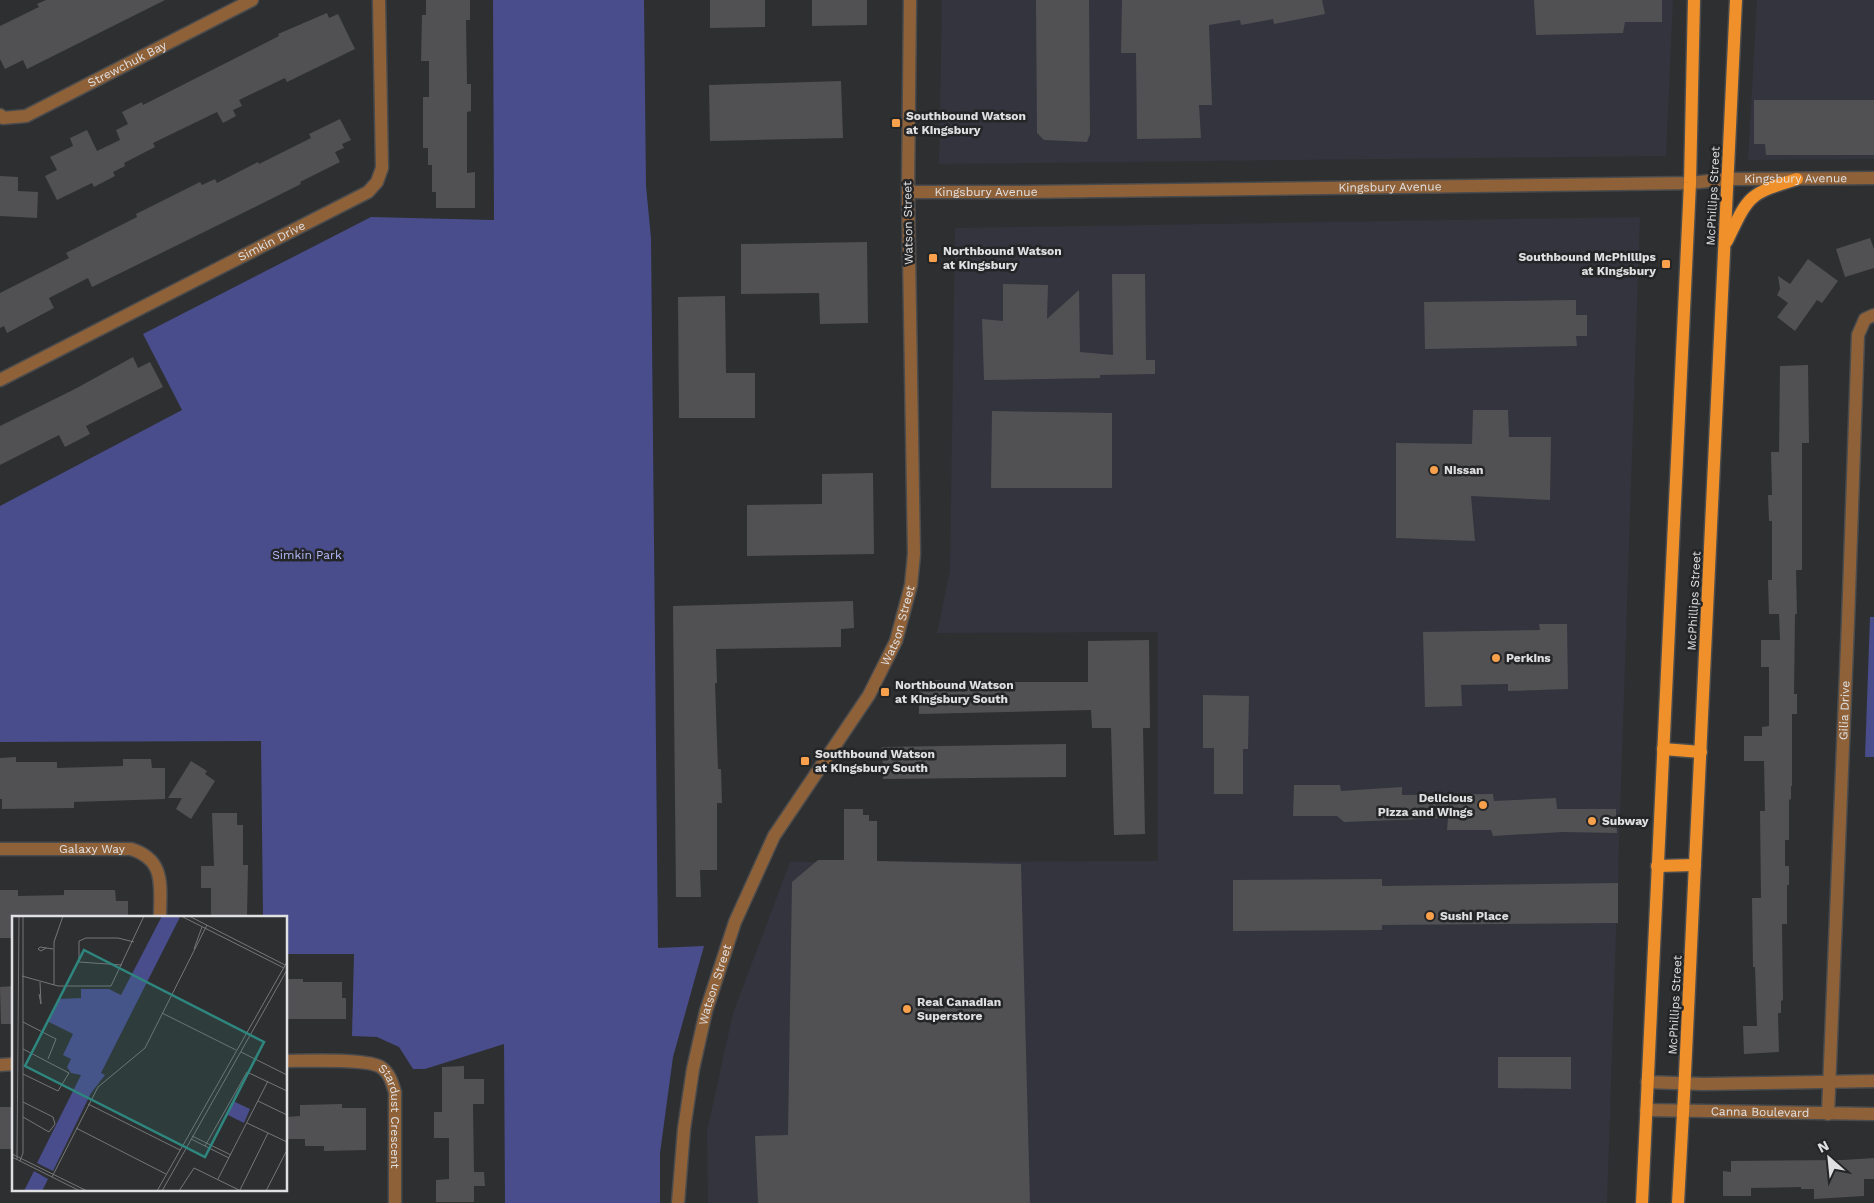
<svg xmlns="http://www.w3.org/2000/svg" width="1874" height="1203" viewBox="0 0 1874 1203" font-family="'Work Sans',sans-serif">
<style>
.built{fill:#33343d}
.green{fill:#494d8b}
.building{fill:#515154}
.lines{fill:none;stroke-linecap:round;stroke-linejoin:round}
.minor-casing{stroke:#4a4b4d;stroke-width:15}
.tertiary-casing{stroke:#4a4b4d;stroke-width:15}
.primary-casing{stroke:#4a4b4d;stroke-width:15}
.minor{stroke:#8f6138;stroke-width:12}
.tertiary{stroke:#8f6138;stroke-width:12}
.primary{stroke:#ef902b;stroke-width:12}
.poi-dot{fill:#f9a04c;stroke:#242527;stroke-width:2}
.labels{text-anchor:middle;stroke-width:5;stroke-linejoin:round;paint-order:stroke}
.street-label{font-size:12px;fill:#e0e0e2;stroke:#242527}
.poi-label{font-size:12px;font-weight:bold;fill:#e0e0e2;stroke:#242527;text-anchor:start}
.park-label{font-size:12px;fill:#b3bafb;stroke:#242527}
.inset-road{fill:none;stroke:#757678;stroke-width:1}
.view{fill:#2e867f;fill-opacity:0.15;stroke:#2e867f;stroke-width:2.5}
.inset-edge{fill:none;stroke:#e0e0e2;stroke-width:2.5}
</style>
<rect width="100%" height="100%" fill="#2e2f31"/>
<g class="built">
<path d="M942,0h731l-7,156 -727,8z"/>
<path d="M1757,0h117v159l-126,1z"/>
<path d="M1640,217l-33,986h-899l-1,-72 26,-118 57,-151 368,-1v-229l-221,1 13,-63 5,-342z"/>
</g>
<g class="green">
<path d="M493,0h151l2,186 5,52 7,710 46,-2 -31,111 -13,96v50h-155l-1,-159 -79,25h-12l-14,-22 -22,-10 -25,-1 2,-82h-68v-37h-23l-2,-176 -261,1v-236l182,-96 -39,-76 228,-117 123,3z"/>
<path d="M1870,617h4v140h-9z"/>
</g>
<g class="building">
<path d="M46,0h119l-138,69 -4,-9 -18,9 -5,-10v-33l39,-19 -2,-3z"/>
<path d="M426,0h44v20h-4l1,64h4v27l-4,1v61l8,-1v36h-39v-16h-4v-27h-4v-17h-5v-51h6v-36h-8l1,-46h4z"/>
<path d="M710,0h55v27l-55,1z"/>
<path d="M812,0h55v25l-55,1z"/>
<path d="M1036,0h53l1,134 -3,8 -43,-2 -7,-7z"/>
<path d="M1122,0h200l3,14 -51,10 -1,-5 -32,6 -1,-5 -31,5 3,80h-13l2,33 -64,1 -1,-86h-15z"/>
<path d="M1534,0h128v22h-37l-2,11 -87,2z"/>
<path d="M327,13l2,5 9,-4 17,35 -68,33 -2,-4 -46,22 3,6 -9,4 3,6 -13,7 -6,-11 -64,31 2,4 -31,16 1,3 -12,6 2,4 -21,11 -2,-4 -35,17 -12,-24 12,-6 -7,-13 23,-11 -3,-8 17,-8 10,21 23,-11 -4,-10 12,-6 -6,-12 20,-10 1,3 136,-69 -1,-2z"/>
<path d="M841,81l2,57 -133,3 -1,-56z"/>
<path d="M1754,100h120v55h-108l-1,-11h-11z"/>
<path d="M340,119l11,21 -9,4 2,4 -9,4 5,10 -40,20 1,2 -42,21 -167,82 -4,-9 -39,20 5,10 -47,25 -3,-7 -4,2v-35l69,-35 -3,-5 71,-36 -1,-3 64,-32 2,3 13,-6 2,4 41,-21 1,2 52,-26 -2,-4z"/>
<path d="M0,176l18,1v14l20,1 -1,26 -37,-2z"/>
<path d="M1870,238l4,11v19l-29,9 -9,-28z"/>
<path d="M867,242l1,81 -48,1 -1,-31 -78,1v-50z"/>
<path d="M1808,259l30,22 -16,22 -5,-3 -22,31 -18,-14 11,-14 -11,-8 3,-6 -2,-13 12,8z"/>
<path d="M1112,274h33l1,86h9v14l-55,1v3l-116,2 -2,-61 21,2v-37l45,1 -1,34 32,-29 1,62 33,3z"/>
<path d="M725,296l1,77h29v45h-76l-1,-121z"/>
<path d="M1576,300v15h11v21h-11l1,10 -152,3 -1,-47z"/>
<path d="M133,357l5,11 12,-6 13,25 -77,39 4,8 -25,13 -6,-12 -59,30v-39l75,-37z"/>
<path d="M1808,365l1,78h-7v127h-6l1,44h-2l-1,80h3v20h-5v72h-1v13l-2,1v40h-4v26h4v19h-2v39h-5l1,76 -2,1v12h-3l1,39 -35,2 -1,-28h14l-2,-59h-2l-1,-69h9l-1,-87h5l-1,-50h-20v-25h18v-9l7,-1v-59h-8v-27h19l-1,-26h-10l-1,-34h4v-59h-3l-1,-26h4l-1,-43h8l1,-86z"/>
<path d="M1473,410h35l1,27h42l-1,63 -79,-4 4,45 -79,-3v-95l76,1z"/>
<path d="M992,411l120,2v75h-121z"/>
<path d="M873,473l1,81 -127,2v-51l75,-1v-30z"/>
<path d="M853,601l1,27 -13,1v18l-125,2 1,34h-2l3,86h3l1,34h-5v67h-17l1,27h-25l-3,-291z"/>
<path d="M1539,624h28l1,65 -60,2v-7l-47,1 1,21 -37,1 -2,-75 117,-2z"/>
<path d="M1149,640l1,88h-7l2,106 -31,1 -3,-107h-19l-1,-18 -172,4v-33l22,-1v2h147v-41z"/>
<path d="M1203,695l46,1 -1,53h-5v45h-29v-46h-11z"/>
<path d="M1066,744v33l-183,2 -1,-32z"/>
<path d="M16,757v5h41v6l66,-2v-7h28l1,9h13v31l-91,3v6l-72,1v-10h-2v-41z"/>
<path d="M191,761l16,10 -2,3 10,7 -24,38 -15,-10 6,-11h-14z"/>
<path d="M1294,785h46l1,6 61,-4v8l91,-1 1,7 62,-3 1,11h59l1,24 -54,-1 -70,4 -2,-6h-44l1,-12 -104,4 -7,-6h-44z"/>
<path d="M844,809h19v6h6v6h8v40l144,3 9,339h-272l-3,-67 33,-1 4,-253 26,-22h26z"/>
<path d="M212,813h25v12h6v40h5l-1,52h-36v-29h-10v-22h13z"/>
<path d="M1382,879v7l236,-3v40l-236,2v5l-149,1v-51z"/>
<path d="M0,890h18v6l46,-1v-5h51l1,11h12v16h-114v21h-14z"/>
<path d="M286,979h17v3h39v16h4v21h-60z"/>
<path d="M14,986v38h-13l-1,-37z"/>
<path d="M1498,1057h73v32l-73,-1z"/>
<path d="M464,1066v13h20v25h-11l1,68h10l1,14h-11v16h-38v-22l13,-1v-41h-15v-26h8v-45z"/>
<path d="M342,1104v4h24v42l-42,1v-5h-19v-7h-19v-22l14,-1v-11z"/>
<rect x="0" y="1107" width="14" height="42"/>
<path d="M1874,1158v21h-10v17l-50,3v-10h-13v-2l-50,1v8h-28v-25l8,1v-11l112,-1z"/>
</g>
<g class="lines">
<g class="minor-casing">
<g id="minor">
<path id="s1" d="M0,115l3,3 23,-2 226,-116"/>
<path id="s2" d="M0,380l368,-188 9,-10 5,-14 -3,-168"/>
<path id="s3" d="M0,849h131c35,11 29,37 29,68"/>
<path id="s4" d="M286,1061c18,0 85,-3 96,7 8,6 10,15 13,24v111"/>
<path d="M0,1065l14,-1"/>
<path d="M1647,1082l56,2 171,-3"/>
<path id="s5" d="M1646,1110l228,4"/>
<path id="s6" d="M1828,1114l20,-492 10,-287 7,-16 9,-4"/>
</g>
</g>
<g class="tertiary-casing">
<g id="tertiary">
<path id="s7" d="M908,192h114l668,-9 38,-4 146,-1"/>
<path id="s8" d="M678,1203l6,-74 9,-60 13,-58 29,-89 39,-86 95,-141 27,-54 15,-56 3,-31 -6,-362 2,-192"/>
</g>
</g>
<g class="primary-casing">
<g id="primary">
<path d="M1727,241c22,-46 21,-47 70,-62"/>
<path d="M1663,749l38,3"/>
<path d="M1657,866l38,-1"/>
<path d="M1642,1203l48,-1020 4,-183"/>
<path d="M1678,1203l6,-108 52,-1095"/>
</g>
</g>
<use href="#minor" class="minor"/>
<use href="#tertiary" class="tertiary"/>
<use href="#primary" class="primary"/>
</g>
<g class="poi-dot">
<rect x="891" y="118" width="10" height="10" rx="2.5"/>
<rect x="928" y="253" width="10" height="10" rx="2.5"/>
<rect x="1661" y="259" width="10" height="10" rx="2.5"/>
<circle cx="1434" cy="470" r="5"/>
<circle cx="1496" cy="658" r="5"/>
<rect x="880" y="687" width="10" height="10" rx="2.5"/>
<rect x="800" y="756" width="10" height="10" rx="2.5"/>
<circle cx="1483" cy="805" r="5"/>
<circle cx="1592" cy="821" r="5"/>
<circle cx="1430" cy="916" r="5"/>
<circle cx="907" cy="1009" r="5"/>
</g>
<g class="labels">
<g class="street-label">
<text dy="4" stroke="none"><textPath href="#s1" startOffset="141">Strewchuk Bay</textPath></text>
<text dy="4" stroke="none"><textPath href="#s7" startOffset="888">Kingsbury Avenue</textPath></text>
<text dy="4" stroke="none"><textPath href="#s7" startOffset="482">Kingsbury Avenue</textPath></text>
<text dy="4" stroke="none"><textPath href="#s7" startOffset="78">Kingsbury Avenue</textPath></text>
<text transform="translate(1713 196) rotate(-87)" y="4">McPhillips Street</text>
<text transform="translate(908 223) rotate(-91)" y="4">Watson Street</text>
<text dy="4" stroke="none"><textPath href="#s2" startOffset="305">Simkin Drive</textPath></text>
<text transform="translate(1694 601) rotate(-87)" y="4">McPhillips Street</text>
<text dy="4" stroke="none"><textPath href="#s8" startOffset="628">Watson Street</textPath></text>
<text dy="4" stroke="none"><textPath href="#s6" startOffset="404">Gilia Drive</textPath></text>
<text dy="4" stroke="none"><textPath href="#s3" startOffset="92">Galaxy Way</textPath></text>
<text dy="4" stroke="none"><textPath href="#s8" startOffset="222">Watson Street</textPath></text>
<text transform="translate(1675 1005) rotate(-87)" y="4">McPhillips Street</text>
<text dy="4" stroke="none"><textPath href="#s5" startOffset="114">Canna Boulevard</textPath></text>
<text dy="4" stroke="none"><textPath href="#s4" startOffset="148">Stardust Crescent</textPath></text>
</g>
<g class="poi-label">
<text x="906" y="120">Southbound Watson<tspan x="906" dy="14">at Kingsbury</tspan></text>
<text x="943" y="255">Northbound Watson<tspan x="943" dy="14">at Kingsbury</tspan></text>
<text x="1656" y="261" text-anchor="end">Southbound McPhillips<tspan x="1656" dy="14">at Kingsbury</tspan></text>
<text x="1444" y="474">Nissan</text>
<text x="1506" y="662">Perkins</text>
<text x="895" y="689">Northbound Watson<tspan x="895" dy="14">at Kingsbury South</tspan></text>
<text x="815" y="758">Southbound Watson<tspan x="815" dy="14">at Kingsbury South</tspan></text>
<text x="1473" y="802" text-anchor="end">Delicious<tspan x="1473" dy="14">Pizza and Wings</tspan></text>
<text x="1602" y="825">Subway</text>
<text x="1440" y="920">Sushi Place</text>
<text x="917" y="1006">Real Canadian<tspan x="917" dy="14">Superstore</tspan></text>
</g>
<g class="park-label">
<text x="307" y="559">Simkin Park</text>
</g>
</g>
<g transform="translate(12 916)">
<rect width="275" height="275" fill="#2e2f31"/>
<path d="M150,0l18,1 -79,156 4,2 -14,18 -38,78 -16,-8 44,-88 -10,-2 -4,-6 4,-8 -8,-4 10,-21 -26,-13 12,-22 22,-1v-9h28l12,6zM221,185l17,8 -6,14 -18,-9zM22,255l14,8 -6,12h-18z" fill="#494d8b"/>
<path class="inset-road" d="M169,0l103,52M177,0l96,49M34,32l-5,3 -3,-2 2,-2 13,2M182,33l8,-22M110,49l-43,-3v-21l7,-3h32l16,4M10,60l36,10h53l33,-70M42,69v-43l9,-26M27,78l2,10 -1,-22M150,97l74,37M11,106l33,17 -8,20M229,136l46,23M11,158l35,17 11,-18 -46,-24M246,185l29,14M76,188l92,46M11,201l26,15 6,-8 -2,-7 -30,-15M235,207l40,19M64,212l90,46M180,220l39,19M179,223l38,19M193,230l42,-74 40,19M0,238l75,37M0,241l68,34M5,243l2,-243M8,245l3,-8v-237M40,261l46,-90 47,-39 62,-123M206,263l50,-98M228,274l28,-57M145,275l130,-229M150,275l125,-221M167,275l15,-23 47,23M254,275l21,-41"/>
<path class="view" d="M72,34l180,92 -59,115 -180,-91z"/>
<rect width="275" height="275" class="inset-edge"/>
</g>
<g transform="translate(1829 1158) rotate(333)" stroke="#242527" stroke-width="4" paint-order="stroke">
<path d="M0-4L9 19L0 12L-9 19Z" fill="#e0e0e2"/>
<text y="-8" font-size="14" font-weight="bold" text-anchor="middle" fill="#e0e0e2">N</text>
</g>
</svg>
